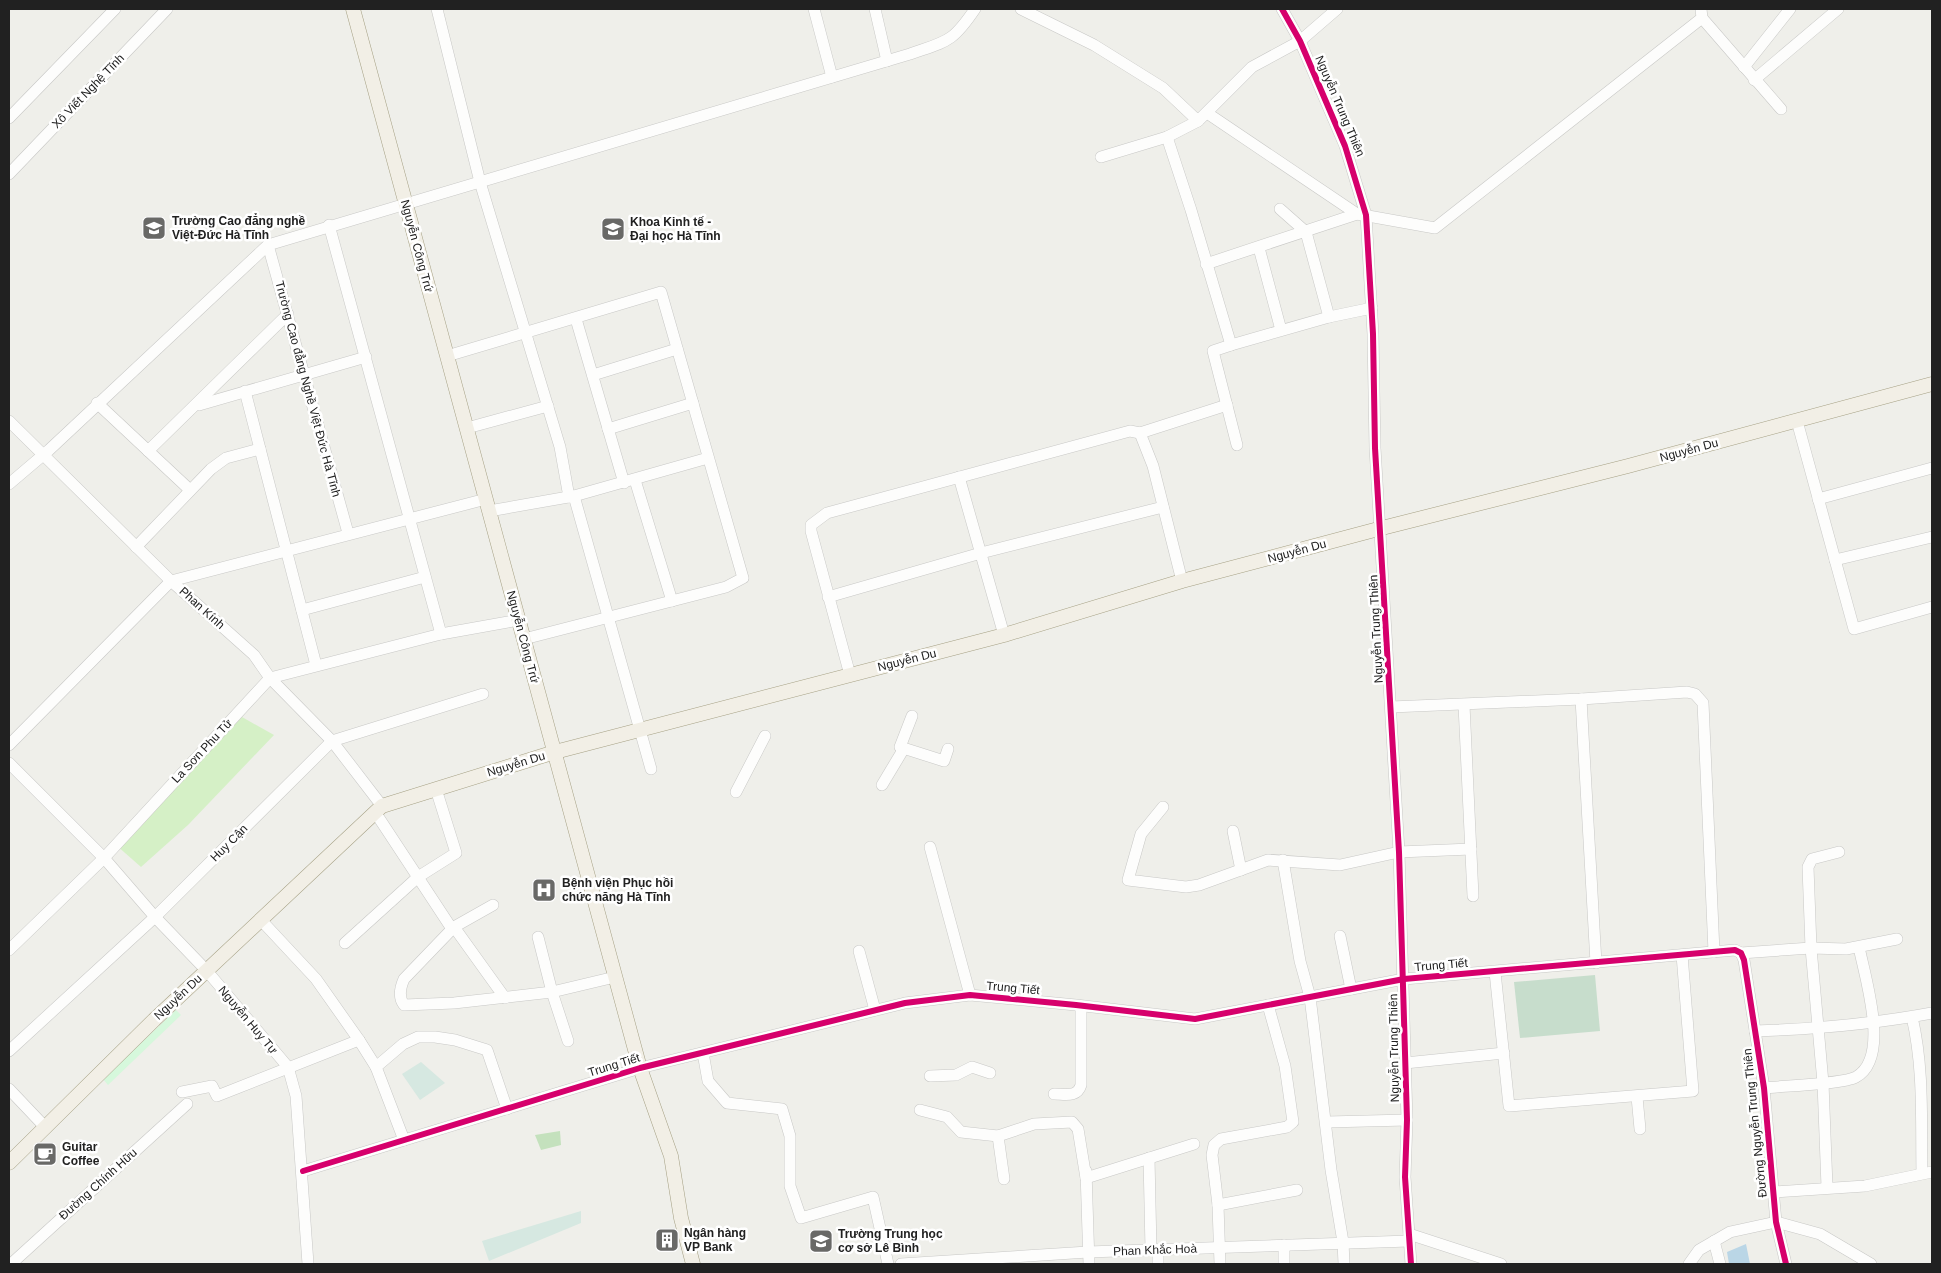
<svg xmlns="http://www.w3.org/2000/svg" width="1941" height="1273" viewBox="0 0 1941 1273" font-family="Helvetica,sans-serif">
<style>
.grass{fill:#d5f0c6}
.forest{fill:#c4e1bd}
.wetland{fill:#d6e8e1}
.cemetery{fill:#c7ddcc}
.park{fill:#d6f8dc}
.water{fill:#bad6e6}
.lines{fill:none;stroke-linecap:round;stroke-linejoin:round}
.minor-casing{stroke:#c8c8c6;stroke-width:12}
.major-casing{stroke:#a6a185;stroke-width:15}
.minor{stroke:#fdfdfc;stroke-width:11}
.major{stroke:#f2efe6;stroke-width:14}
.cycleway-casing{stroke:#fff;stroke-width:9}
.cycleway{stroke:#d6006c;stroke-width:6}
.labels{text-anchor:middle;stroke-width:5;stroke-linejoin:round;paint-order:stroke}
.street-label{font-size:12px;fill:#212121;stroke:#fff}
.poi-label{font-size:12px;font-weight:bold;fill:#212121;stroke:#fff;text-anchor:start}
</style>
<rect width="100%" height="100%" fill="#efefea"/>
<path class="grass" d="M242,717l32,18 -86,90 -47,42 -25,-22z"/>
<path class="forest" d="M560,1131l1,14 -20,5 -6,-15z"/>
<g class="wetland">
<path d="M421,1062l24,21 -25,17 -18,-26z"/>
<path d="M581,1211v12l-92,38 -7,-20z"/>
</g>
<path class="cemetery" d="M1595,975l5,56 -80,7 -6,-56z"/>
<path class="park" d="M176,1010l5,5 -73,70 -5,-6z"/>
<path class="water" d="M1746,1244l4,20h-21l-2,-12z"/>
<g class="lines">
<g class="minor-casing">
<g id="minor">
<path d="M437,9l43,173 80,265 9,50"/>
<path d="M814,9l18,68"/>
<path d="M875,9l12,52"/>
<path d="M1021,9l73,36 69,43 35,33 54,-54 48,-26 37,-32"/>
<path d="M1282,9l18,32 45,105 21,69 7,119 2,114 24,404 8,268 -2,57 6,87"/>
<path d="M1702,18l79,91"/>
<path d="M1744,67l46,-58"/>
<path d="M1754,80l84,-71"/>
<path d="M9,118l106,-109"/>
<path d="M1167,137l24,73 40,135 98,-28 43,-9"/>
<path d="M1101,157l66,-20 31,-16"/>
<path d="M9,174l158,-165"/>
<path d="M1280,209l26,23 23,85"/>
<path d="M1357,214l78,14 267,-210 -1,-9"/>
<path d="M329,225l112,409"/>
<path d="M268,245l80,288"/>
<path d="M1259,248l22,82"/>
<path d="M1206,264l151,-50 -150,-101"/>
<path d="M576,319l48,164"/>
<path d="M1231,345l-18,6 24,94"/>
<path d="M447,356l214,-64 82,286 -17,9 -202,52"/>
<path d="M593,375l84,-26"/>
<path d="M245,391l71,274"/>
<path d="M97,403l93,87"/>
<path d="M199,405l167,-48"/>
<path d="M9,421l162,160 83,74 16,23 62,63 50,65"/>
<path d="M1797,421l57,208 78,-22"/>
<path d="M467,428l81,-22"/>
<path d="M608,429l85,-26"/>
<path d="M1140,433l13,33 29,115"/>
<path d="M148,451l140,-137"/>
<path d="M959,477l45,158"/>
<path d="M635,480l37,121"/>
<path d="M9,484l40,-34 219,-205 642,-191c37,-13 42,-11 65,-45"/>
<path d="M574,496l77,273"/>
<path d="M1818,499l114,-31"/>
<path d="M489,511l85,-15 134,-38"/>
<path d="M136,547l75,-78 15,-11 34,-9"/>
<path d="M1835,560l97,-23"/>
<path d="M828,597l153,-44 182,-46"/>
<path d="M302,610l123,-33"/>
<path d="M850,675l-39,-144v-6l16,-12 303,-82 10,2 87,-28"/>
<path d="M1581,699l15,264"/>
<path d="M1464,705l9,191"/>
<path d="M1391,707l190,-8 106,-7 8,2 8,9 11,249"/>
<path d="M912,716l-12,31 44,14 4,-12"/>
<path d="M9,745l162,-164 315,-82"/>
<path d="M9,763l95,95 51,59 52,54 81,96 8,29 12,168"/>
<path d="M882,785l21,-35"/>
<path d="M736,792l29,-56"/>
<path d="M1163,807l-22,27 -13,46 58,7 13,-2 69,-25 72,5 59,-13 72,-3"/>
<path d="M375,812l77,117"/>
<path d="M1233,831l8,39"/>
<path d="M930,847l40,148"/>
<path d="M1283,860l17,101 10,36 21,173 12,72 1,22"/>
<path d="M493,905l-39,22 -50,52c-4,9 -6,18 0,26l50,-2 98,-11 63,-15"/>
<path d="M454,927l51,71"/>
<path d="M1340,936l11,53"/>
<path d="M538,937l14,55 16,49"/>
<path d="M345,943l73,-66 38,-24 -20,-64"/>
<path d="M9,950l95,-92 166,-180 171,-44 78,-14"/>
<path d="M859,951l16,59"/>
<path d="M1741,953l70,-5 35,1 51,-10"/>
<path d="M1495,972l14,134 184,-15 -11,-136"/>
<path d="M1912,1017c12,51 9,104 10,156"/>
<path d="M1755,1031c60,-2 118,-7 177,-18"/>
<path d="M359,1040l17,27"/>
<path d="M9,1051l146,-134 177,-176 151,-47"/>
<path d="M703,1053l5,28 19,22 55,6 8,27v50l11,32 72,-21 15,67"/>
<path d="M1405,1063l99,-10"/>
<path d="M930,1076l26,-1 16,-8 18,6"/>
<path d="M1764,1088c18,-2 80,-4 92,-11 35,-19 9,-99 3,-130"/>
<path d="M9,1089l37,39"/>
<path d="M182,1092l30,-6 5,10 142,-56 -43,-61 -56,-60"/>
<path d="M1054,1094c11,0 23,4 27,-9v-79"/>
<path d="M1637,1097l3,32"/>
<path d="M920,1110l27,7 14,15 37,4 36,-12 38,-2 6,7 8,49 108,-34"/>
<path d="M1327,1122l80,-2"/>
<path d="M998,1136l6,43"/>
<path d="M404,1140l-28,-73 27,-23 15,-7h17l20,3 32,10 20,59"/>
<path d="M1149,1158l2,92"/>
<path d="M303,1171l337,-103 265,-65 65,-8 106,10 119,14 209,-40 331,-29 6,3 3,7 20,128 12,134 10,42"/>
<path d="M1086,1171l3,93"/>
<path d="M1827,1187l-4,-104 -12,-135 -3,-81 4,-8 27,-7"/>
<path d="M1774,1192l91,-6 67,-14"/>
<path d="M1218,1205l79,-15"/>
<path d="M1409,1234l92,30"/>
<path d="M1714,1241l6,23"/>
<path d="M1284,1245v19"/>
<path d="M1158,1250v14"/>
<path d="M11,1264l176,-160"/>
<path d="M901,1264l187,-12 321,-11"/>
<path d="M1220,1264l-2,-59 -6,-50 2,-10 7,-6 66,-12 6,-5 -8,-56 -17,-61"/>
<path d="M1689,1264l10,-14 31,-18 46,-10 44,12 51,30"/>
</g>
</g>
<g class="major-casing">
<g id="major">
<path d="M353,9l287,1059 31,88 10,62 12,46"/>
<path d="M9,1163l145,-143 228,-214 173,-54 449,-117 178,-54 200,-53 246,-62 304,-82"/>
</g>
</g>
<use href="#minor" class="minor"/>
<use href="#major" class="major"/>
<g class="cycleway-casing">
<g id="cycleway">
<path d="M1282,9l18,32 45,105 21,69 7,119 2,114 24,404 8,268 -2,57 6,87"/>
<path d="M303,1171l337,-103 265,-65 65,-8 106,10 119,14 209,-40 331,-29 6,3 3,7 20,128 12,134 10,42"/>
</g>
</g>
<use href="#cycleway" class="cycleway"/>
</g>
<defs>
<g id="university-square" transform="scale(1.25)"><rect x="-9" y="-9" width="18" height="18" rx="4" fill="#696967" stroke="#fff"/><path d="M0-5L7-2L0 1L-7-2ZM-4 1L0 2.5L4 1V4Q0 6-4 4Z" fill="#fff"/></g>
<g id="hospital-square" transform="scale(1.25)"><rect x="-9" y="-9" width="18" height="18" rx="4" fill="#696967" stroke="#fff"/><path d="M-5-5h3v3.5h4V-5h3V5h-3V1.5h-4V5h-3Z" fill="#fff"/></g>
<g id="cafe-square" transform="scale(1.25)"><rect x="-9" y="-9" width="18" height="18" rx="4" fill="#696967" stroke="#fff"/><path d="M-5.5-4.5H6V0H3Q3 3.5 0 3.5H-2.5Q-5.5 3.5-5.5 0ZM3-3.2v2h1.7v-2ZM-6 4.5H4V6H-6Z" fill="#fff"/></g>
<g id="building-square" transform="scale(1.25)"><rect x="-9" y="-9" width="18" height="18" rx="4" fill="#696967" stroke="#fff"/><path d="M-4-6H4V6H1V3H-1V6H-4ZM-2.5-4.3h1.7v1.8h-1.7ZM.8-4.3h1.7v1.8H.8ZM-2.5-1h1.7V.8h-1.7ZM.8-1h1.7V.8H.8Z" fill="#fff"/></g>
<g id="school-square" transform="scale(1.25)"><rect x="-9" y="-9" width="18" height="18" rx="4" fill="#696967" stroke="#fff"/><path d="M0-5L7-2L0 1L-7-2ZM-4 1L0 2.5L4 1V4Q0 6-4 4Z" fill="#fff"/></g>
</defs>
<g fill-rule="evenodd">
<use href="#university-square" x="154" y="228"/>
<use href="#university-square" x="613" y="229"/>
<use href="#hospital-square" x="544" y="890"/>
<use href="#cafe-square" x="45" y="1154"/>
<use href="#building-square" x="667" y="1240"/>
<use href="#school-square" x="821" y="1241"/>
</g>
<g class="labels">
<g class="street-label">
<text transform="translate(88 91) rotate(-46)" y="4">Xô Viết Nghệ Tĩnh</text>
<text transform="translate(1340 106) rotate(67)" y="4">Nguyễn Trung Thiên</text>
<text transform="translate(417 246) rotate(75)" y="4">Nguyễn Công Trứ</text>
<text transform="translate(308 389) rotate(75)" y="4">Trường Cao đẳng Nghề Việt Đức Hà Tĩnh</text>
<text transform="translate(1689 450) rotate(-15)" y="4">Nguyễn Du</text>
<text transform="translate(1297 551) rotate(-15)" y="4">Nguyễn Du</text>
<text transform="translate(202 608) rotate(42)" y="4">Phan Kính</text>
<text transform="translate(1376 629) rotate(-93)" y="4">Nguyễn Trung Thiên</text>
<text transform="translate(523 637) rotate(75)" y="4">Nguyễn Công Trứ</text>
<text transform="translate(907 660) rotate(-14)" y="4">Nguyễn Du</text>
<text transform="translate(202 751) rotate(-47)" y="4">La Sơn Phu Tử</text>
<text transform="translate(516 764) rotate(-17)" y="4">Nguyễn Du</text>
<text transform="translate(229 843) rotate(-45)" y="4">Huy Cận</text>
<text transform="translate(1441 965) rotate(-5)" y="4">Trung Tiết</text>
<text transform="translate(1013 988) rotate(5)" y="4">Trung Tiết</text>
<text transform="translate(178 997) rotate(-43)" y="4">Nguyễn Du</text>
<text transform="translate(248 1020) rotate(50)" y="4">Nguyễn Huy Tự</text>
<text transform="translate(1394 1048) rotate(-91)" y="4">Nguyễn Trung Thiên</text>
<text transform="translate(614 1065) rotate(-17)" y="4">Trung Tiết</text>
<text transform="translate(1755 1123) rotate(-96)" y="4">Đường Nguyễn Trung Thiên</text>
<text transform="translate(98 1184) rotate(-42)" y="4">Đường Chính Hữu</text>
<text transform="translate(1155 1250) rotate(-2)" y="4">Phan Khắc Hoà</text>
</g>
<g class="poi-label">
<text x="172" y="225">Trường Cao đẳng nghề<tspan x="172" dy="14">Việt-Đức Hà Tĩnh</tspan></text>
<text x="630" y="226">Khoa Kinh tế -<tspan x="630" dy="14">Đại học Hà Tĩnh</tspan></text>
<text x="562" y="887">Bệnh viện Phục hồi<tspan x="562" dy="14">chức năng Hà Tĩnh</tspan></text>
<text x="62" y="1151">Guitar<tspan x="62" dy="14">Coffee</tspan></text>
<text x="684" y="1237">Ngân hàng<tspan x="684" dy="14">VP Bank</tspan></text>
<text x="838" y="1238">Trường Trung học<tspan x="838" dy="14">cơ sở Lê Bình</tspan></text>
</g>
</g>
<rect width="1941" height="1273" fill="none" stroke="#212121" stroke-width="20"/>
</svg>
